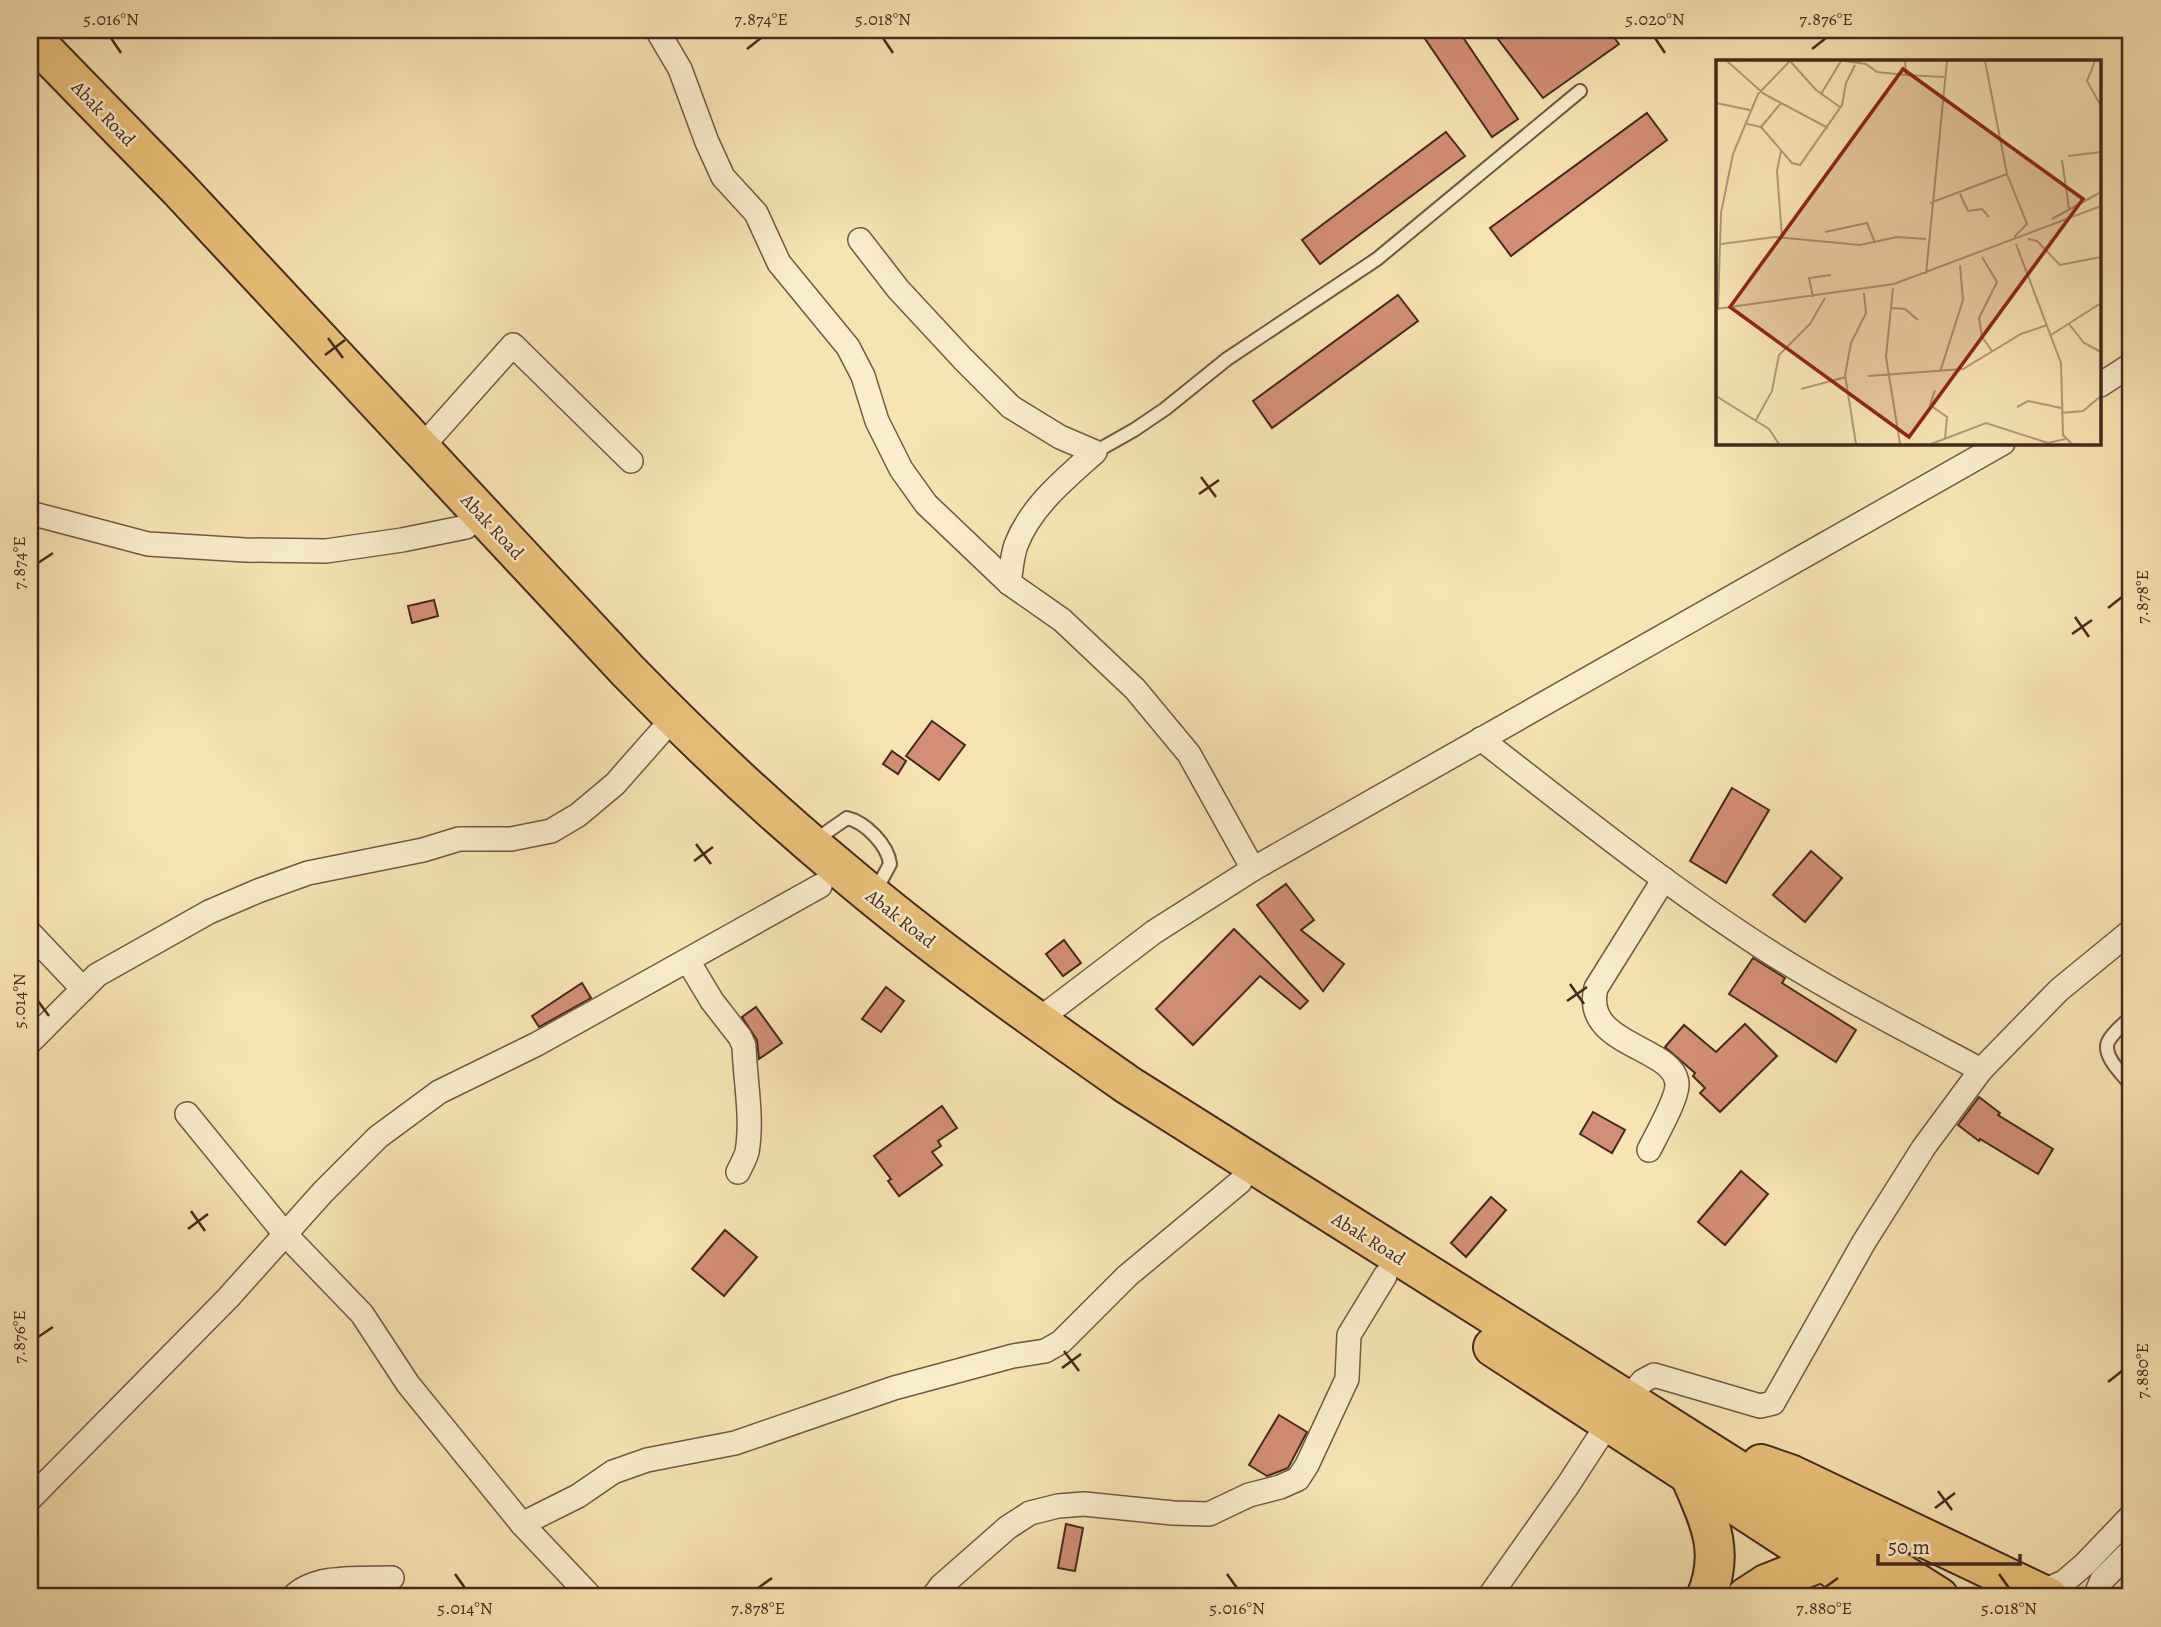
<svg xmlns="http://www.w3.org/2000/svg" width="2161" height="1627" viewBox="0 0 2161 1627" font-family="Alegreya,serif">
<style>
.building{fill:#d48e77;stroke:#45291f;stroke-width:2}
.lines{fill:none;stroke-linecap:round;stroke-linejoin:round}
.lane-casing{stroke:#715844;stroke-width:16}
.street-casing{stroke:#715844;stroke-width:26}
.highway-casing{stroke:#45291f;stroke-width:42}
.lane{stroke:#f9edcd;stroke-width:12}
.street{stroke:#f9edcd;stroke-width:23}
.highway{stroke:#ebc279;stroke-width:38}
.ticks{fill:none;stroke:#45291f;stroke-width:2.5}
.labels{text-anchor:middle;stroke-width:5;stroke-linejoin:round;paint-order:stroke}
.street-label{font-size:19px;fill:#45291f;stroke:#f9edcd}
.inset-road{fill:none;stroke:#af9977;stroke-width:2}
.view{fill:#8f2418;fill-opacity:0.15;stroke:#8f2418;stroke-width:3.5}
.inset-edge{fill:none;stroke:#45291f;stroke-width:3.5}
.neatline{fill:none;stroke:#45291f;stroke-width:2.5}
.ticks-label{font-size:18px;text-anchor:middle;fill:#45291f}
</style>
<rect width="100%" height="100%" fill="#f6e4b2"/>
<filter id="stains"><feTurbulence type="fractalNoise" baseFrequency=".00286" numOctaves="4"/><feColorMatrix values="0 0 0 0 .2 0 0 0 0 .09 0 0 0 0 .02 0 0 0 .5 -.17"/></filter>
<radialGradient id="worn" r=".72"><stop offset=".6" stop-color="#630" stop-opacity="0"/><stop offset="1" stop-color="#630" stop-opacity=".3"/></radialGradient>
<g class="building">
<path d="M1419,30h39l60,89 -26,18z"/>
<path d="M1491,30h117l11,14 -76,54z"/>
<path d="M1647,113l20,27 -156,116 -21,-28z"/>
<path d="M1446,132l19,24 -145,108 -18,-24z"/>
<path d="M1398,295l20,26 -146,107 -19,-27z"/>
<path d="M434,600l4,16 -26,7 -4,-17z"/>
<path d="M932,721l33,24 -26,35 -33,-24z"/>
<path d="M892,751l14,10 -8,13 -15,-10z"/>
<path d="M1732,788l37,22 -43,73 -36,-22z"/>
<path d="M1811,851l31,27 -37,44 -32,-27z"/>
<path d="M1286,884l28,36 -13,10 43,34 -21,27 -66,-86z"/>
<path d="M1234,929l74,72 -8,8 -40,-33 -67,69 -37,-36z"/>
<path d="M1064,940l17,23 -18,13 -17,-22z"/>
<path d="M1753,958l32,20 -3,5 74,47 -20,32 -107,-68z"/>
<path d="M582,983l9,15 -52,29 -7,-11z"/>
<path d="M886,987l18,14 -23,31 -19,-13z"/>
<path d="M756,1007l26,36 -23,16 -2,-19 -15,-23z"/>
<path d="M1745,1024l32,32 -57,56 -20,-19 5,-5 -12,-12 2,-3 -30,-26 19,-22 32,27z"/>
<path d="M1979,1097l21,16 -2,2 55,34 -15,25 -58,-35 -1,2 -21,-16z"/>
<path d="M942,1106l15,22 -19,13 3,5 -9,6 10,13 -43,31 -11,-15 3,-2 -17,-23z"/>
<path d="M1593,1112l32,18 -13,23 -32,-19z"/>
<path d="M1741,1171l27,23 -43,51 -27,-23z"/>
<path d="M1491,1197l15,13 -40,47 -15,-14z"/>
<path d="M725,1230l32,27 -33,39 -32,-27z"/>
<path d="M1279,1415l28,17 -19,36 -21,8 -18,-11z"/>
<path d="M1066,1524l17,4 -8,43 -17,-3z"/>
</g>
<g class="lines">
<g class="lane-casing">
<g id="lane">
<path d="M1095,452l39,-22 31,-21 62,-50 150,-100 203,-168"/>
<path d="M814,841l33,-23c18,4 41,27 43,46l-15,28"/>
<path d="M2131,1017c-7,7 -19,16 -23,25 -6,14 15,33 23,43"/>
</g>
</g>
<g class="street-casing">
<g id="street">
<path d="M657,30l23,39 27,73 16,35 33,36 23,50 69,84 15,29 14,45 24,48 25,35 83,79 53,37 73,69 54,65 64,115"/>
<path d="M860,240l38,49 65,70 48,48 49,30 35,15c-30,27 -64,54 -79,93 -4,11 -5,26 -7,38"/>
<path d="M2100,385l31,-20"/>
<path d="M421,448l92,-103 118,116"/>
<path d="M30,513l118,31 97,6 81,1 76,-11 64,-13"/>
<path d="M1481,739c94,73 187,148 287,212 69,44 142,81 213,119"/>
<path d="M30,933l53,56"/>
<path d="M688,961l24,40 28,36 4,9c1,34 9,72 3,106 -2,7 -6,14 -9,20"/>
<path d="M1037,1021l117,-89 99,-63 750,-426"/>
<path d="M30,1042l67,-67 112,-63 49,-21 50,-18 115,-23 36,-11h52l40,-8 27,-16 37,-31 45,-51"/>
<path d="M187,1114l98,120 77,80 46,70 114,140 69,73"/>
<path d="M1649,1150c7,-14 28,-51 28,-65 0,-39 -96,-38 -81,-97l68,-109"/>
<path d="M1626,1400l17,-19 11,-6 106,31 13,-3 91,-161 60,-95 57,-77 78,-80 72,-59"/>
<path d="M30,1499l198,-201 95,-106 55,-55 61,-45 98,-48 283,-158"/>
<path d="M522,1524l56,-28 35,-24 34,-12 88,-17 159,-55 119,-32 32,-5 16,-9 66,-66 113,-94"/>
<path d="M2039,1593l25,-11 21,-18 46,-48"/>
<path d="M293,1597c22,-23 69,-18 99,-19"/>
<path d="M933,1597l8,-11 66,-58 23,-15 28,-7 26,-2 89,9 36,1 40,-19 31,-8 18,-8 9,-14 40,-86 2,-44 36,-59"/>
<path d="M1489,1597l79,-112 41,-63"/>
<path d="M2095,1597l7,-17 29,-29"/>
</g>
</g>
<g class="highway-casing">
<g id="highway">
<path d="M30,36l149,153 448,481c69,71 141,139 217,202 91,77 187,145 284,213l811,512"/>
<path d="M1493,1347l384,250"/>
<path d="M1761,1464l29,10 258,123"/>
<path d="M1690,1476c18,42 36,74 16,121"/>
<path d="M1746,1597l20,-13 55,-22"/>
</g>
</g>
<use href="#lane" class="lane"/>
<use href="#street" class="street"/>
<use href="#highway" class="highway"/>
</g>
<path class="ticks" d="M111,38l10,15M883,38l10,15M1655,38l10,15M747,49l14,-11M1812,49l14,-11M328,338l15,20M325,355l20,-15M1201,477l15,20M1199,494l20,-14M38,563l15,-10M2108,608l14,-11M2075,617l14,20M2072,634l20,-14M696,844l15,20M694,861l19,-14M1570,984l14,20M38,1001l11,15M1567,1001l20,-14M191,1211l14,20M188,1229l20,-15M38,1337l15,-10M1064,1351l15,20M1062,1368l19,-14M2108,1382l14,-11M1938,1491l14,19M1935,1508l20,-15M455,1574l10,14M1227,1574l10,14M1999,1574l10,14M758,1588l14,-10M1824,1588l14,-10"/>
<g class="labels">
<g class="street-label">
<text transform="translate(104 113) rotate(46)" y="7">Abak Road</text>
<text transform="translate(493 526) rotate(47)" y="7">Abak Road</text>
<text transform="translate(901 918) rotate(38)" y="7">Abak Road</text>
<text transform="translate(1369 1238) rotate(32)" y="7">Abak Road</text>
</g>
</g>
<g transform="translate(1716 60)">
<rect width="385" height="385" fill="#f6e4b2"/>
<path class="inset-road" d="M11,1l37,33 64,34M74,1l26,29 24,17M129,1l21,3 11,8 29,3M189,1l1,14 38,2M269,1l22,113 20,50 -13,13M379,1l-8,20 14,25M105,34l20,-33M0,43l34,7M31,64l14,3 31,36 8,2 42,-60 4,-22 9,-18M45,67l20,-24M65,91l-4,20 5,66M352,96l33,-4M346,100l7,49M244,134l8,17 14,-2 7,8M214,143l77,-29M336,159l49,-27M109,172l42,-9 8,20M312,179l9,2 23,24 41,-8M5,184l54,-7 85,8 37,-8 29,2M300,184l45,119 2,72 9,9M266,197l15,25 -18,36 3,19 10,14M210,214l21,-213M177,228l-7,69 14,87M97,237l-4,-19 22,-3M175,248l14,1 13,11M0,249l178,-25 207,-78M2,249l3,-96 12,-59 25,-60 32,-33M353,264l15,19 17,9M335,275l50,-32M224,312l23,-72 -3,-35M152,316l95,-7 58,-35 26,-9M85,329l45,-12M219,330l-5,15 17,12 -2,22M0,336l53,33 10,15M301,347l11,-6 33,7M345,353l22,-2 18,-15M40,360l16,-29 7,-36 31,-31 15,-26M140,384l-11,-69 6,-32 15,-30 -2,-20M215,384l55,-21 62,20 17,-4"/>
<path class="view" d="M187,9l180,130 -174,238 -179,-130z"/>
<rect width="385" height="385" class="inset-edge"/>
</g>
<rect width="2161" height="1627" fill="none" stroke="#f6e4b2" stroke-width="77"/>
<path d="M1878 1554v10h142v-10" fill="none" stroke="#45291f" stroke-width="3.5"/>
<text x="1888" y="1554" font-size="21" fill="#45291f" stroke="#f9edcd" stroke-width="5" paint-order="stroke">50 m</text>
<rect x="38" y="38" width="2084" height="1550" class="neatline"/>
<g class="ticks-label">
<text x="111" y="25">5.016°N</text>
<text x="761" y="25">7.874°E</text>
<text x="883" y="25">5.018°N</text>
<text x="1655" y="25">5.020°N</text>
<text x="1826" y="25">7.876°E</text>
<text transform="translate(19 563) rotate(-90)" y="6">7.874°E</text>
<text transform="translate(2142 597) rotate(-90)" y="6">7.878°E</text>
<text transform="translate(19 1001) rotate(-90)" y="6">5.014°N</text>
<text transform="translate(19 1337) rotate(-90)" y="6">7.876°E</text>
<text transform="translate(2142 1371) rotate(-90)" y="6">7.880°E</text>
<text x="465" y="1614">5.014°N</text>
<text x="758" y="1614">7.878°E</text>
<text x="1237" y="1614">5.016°N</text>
<text x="1824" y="1614">7.880°E</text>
<text x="2009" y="1614">5.018°N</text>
</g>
<rect width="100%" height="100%" filter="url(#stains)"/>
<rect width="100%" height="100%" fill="url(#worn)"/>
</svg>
